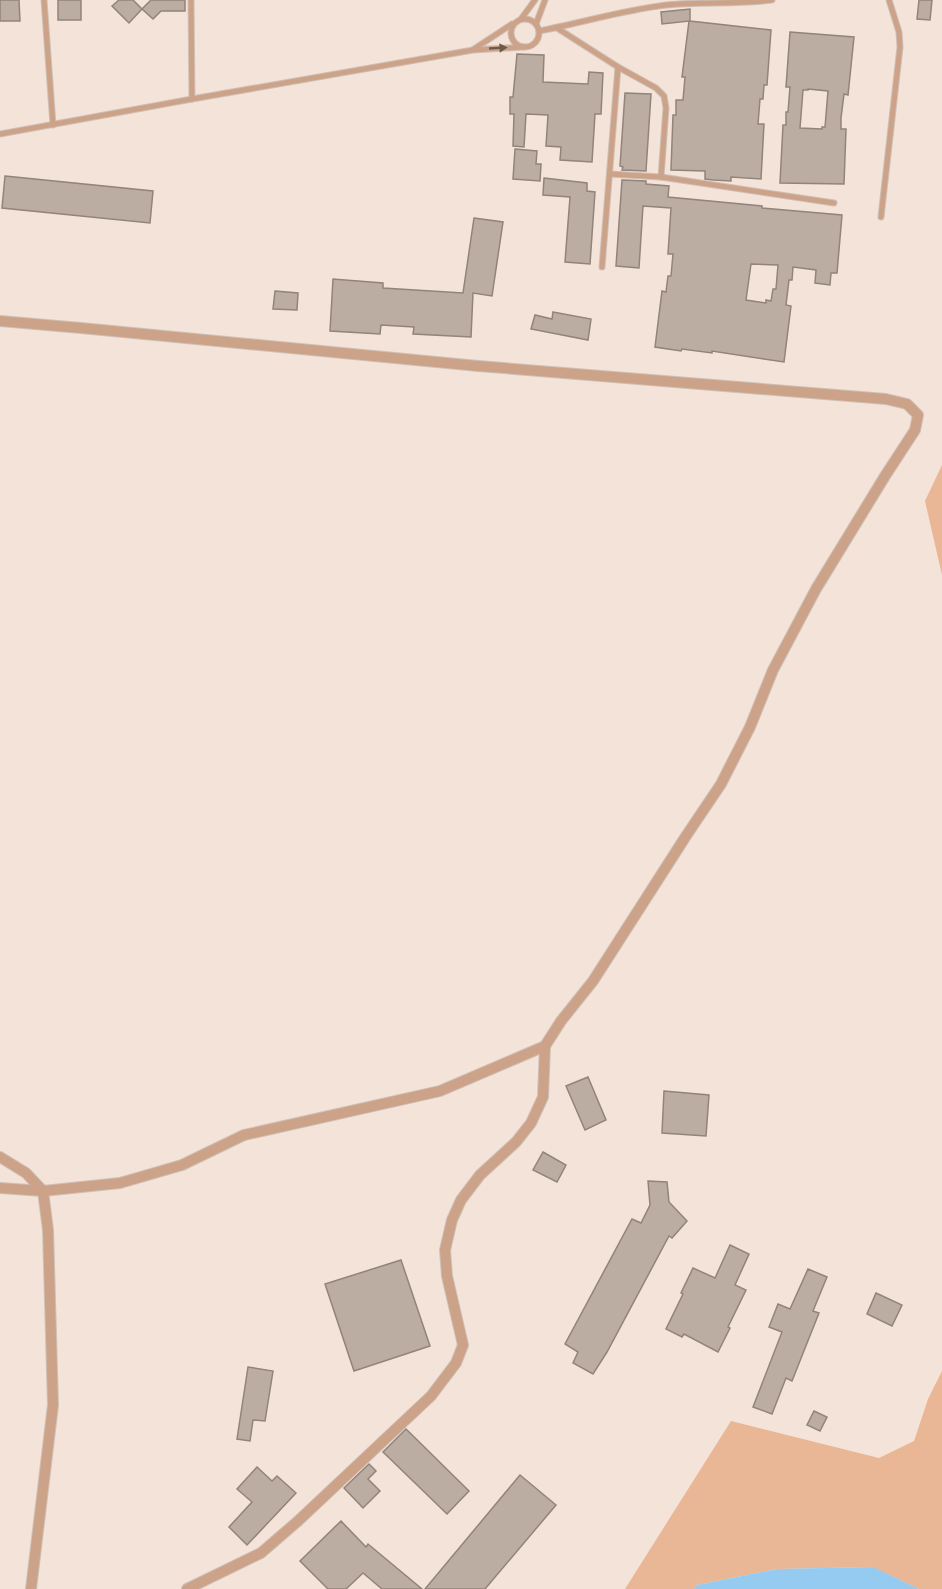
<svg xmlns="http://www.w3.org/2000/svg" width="942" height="1589" viewBox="0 0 942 1589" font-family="Raleway,sans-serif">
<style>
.green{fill:#e9b696}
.water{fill:#95cbf1}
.building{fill:#bcada3;stroke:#92847b;stroke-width:1.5;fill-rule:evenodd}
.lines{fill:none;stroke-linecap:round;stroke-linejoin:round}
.service-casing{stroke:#cfc0b7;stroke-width:7}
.minor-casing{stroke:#cfc0b7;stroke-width:12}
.service{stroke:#cca288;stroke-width:5}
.minor{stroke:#cca288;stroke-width:10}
.oneway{fill:#6d5a4f}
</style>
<rect width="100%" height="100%" fill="#f4e3d9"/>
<g class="green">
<path d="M942,465v110l-17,-74z"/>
<path d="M942,1371v218h-23l-47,-22 -95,2 -80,16 -3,4h-69l106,-168 148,37 35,-17 14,-42z"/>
</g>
<path class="water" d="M873,1567l46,22h-225l3,-4 80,-16z"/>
<g class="building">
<path d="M0,0h19l1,21h-20z"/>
<rect x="58" y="0" width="23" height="20"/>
<path d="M119,0h14l9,9 -13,14 -17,-17z"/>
<path d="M151,0h34v11h-24l-8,8 -11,-10z"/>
<path d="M919,0h13l-2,20 -13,-1z"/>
<path d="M690,9v12l81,9 -4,55h-3l-1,14h-3l-2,25h6l-3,55 -30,-2v4l-18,-1 -8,-1v-8l-34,-1 2,-55h3v-15h7l2,-23h-3l7,-56 -27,3 -1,-12z"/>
<path d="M790,32l64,5 -6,58 -4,-1 -3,24v11h5l-2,55 -64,-1 3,-58h3v-13h2l2,-25h-4zM808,89l20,2 -3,36h-3v2l-22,-1 3,-38h5z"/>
<path d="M517,54l27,1 -1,27 45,2 1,-12 14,1 -2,41h-6l-3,48 -32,-2 1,-13 -15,-1 2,-31 -22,-1 -2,33 -11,-1 1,-32h-4v-17h3z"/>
<path d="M625,93l26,1 -5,77 -24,-1 1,-3 -3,-1z"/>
<path d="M515,149l22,2 -1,13h5l-1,17 -27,-2z"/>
<path d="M5,176l148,15 -3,32 -148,-15z"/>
<path d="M544,178l43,5v8l8,1 -5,72 -25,-2 5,-65 -27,-2z"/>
<path d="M622,180l24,1v3l23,2 -1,11 94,9v2l80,7 -5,58h-6l-1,12 -15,-2 1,-13 -23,-3 -1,13h-3l-3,25 5,1 -7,56 -72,-11v2l-30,-4 -1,2 -26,-4 7,-56 4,1 2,-16h3l2,-22h-5l3,-46 -28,-2 -4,62 -23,-2zM751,264l27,1 -2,24h-3l-2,12 -5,-1v3l-20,-3z"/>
<path d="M474,218l29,4 -11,74 -19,-3 -2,44 -58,-3 1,-7 -33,-2 -1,9 -50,-3 3,-52 50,4v5l80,5z"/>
<path d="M275,291l23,2 -1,17 -24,-1z"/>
<path d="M553,312l38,7 -3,21 -57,-11 4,-14 17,4z"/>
<path d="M588,1077l18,43 -21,10 -19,-44z"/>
<path d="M664,1091l45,4 -3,41 -44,-3z"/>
<path d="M543,1152l23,13 -9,17 -24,-12z"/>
<path d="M648,1181l19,1 2,20 18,19 -15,17 -3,-2 -62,116 -14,22 -20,-11 5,-11 -13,-8 67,-125 9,4 9,-18z"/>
<path d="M730,1245l19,9 -14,31 11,5 -18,37 2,1 -12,24 -34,-18 -2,3 -16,-8 17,-35 -2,-1 12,-25 22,10z"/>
<path d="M401,1260l29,86 -76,25 -29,-87z"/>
<path d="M808,1269l19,8 -14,34 6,2 -27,68 -6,-3 -14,36 -19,-7 29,-75 -13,-5 9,-23 12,5z"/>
<path d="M876,1293l26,12 -10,21 -25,-12z"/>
<path d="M248,1367l25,4 -8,50 -12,-1 -3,21 -13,-2z"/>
<path d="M814,1411l13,6 -7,14 -13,-6z"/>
<path d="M406,1429l63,62 -22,23 -64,-62z"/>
<path d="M369,1464l7,7 -8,8 12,12 -17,17 -19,-20z"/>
<path d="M257,1467l15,14 5,-5 19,17 -49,52 -18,-18 23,-25 -15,-13z"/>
<path d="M520,1475l36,30 -71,84h-60z"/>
<path d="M341,1521l25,26 2,-3 54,45h-40l-19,-16 -17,16h-18l-28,-28z"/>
</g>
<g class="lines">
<g class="service-casing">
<g id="service">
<path d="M44,0l9,125"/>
<path d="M191,0l1,99"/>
<circle cx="525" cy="33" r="14"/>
<path d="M521,19l14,-19"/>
<path d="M536,24l9,-24"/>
<path d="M557,28l61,39 38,21 8,8 2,12 -5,69"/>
<path d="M539,31c42,-8 84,-21 127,-26 35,-4 70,0 106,-5"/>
<path d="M474,49l38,-25"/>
<path d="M0,134l192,-35 281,-49 51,-3"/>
<path d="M610,174l51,3 173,26"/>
<path d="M881,217l19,-170 -1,-15 -10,-32"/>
<path d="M602,267l16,-200"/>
</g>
</g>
<g class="minor-casing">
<g id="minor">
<path d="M0,321l81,7 397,38 408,33 21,5 11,11 -3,15 -30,46 -69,113 -43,81 -23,57 -29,57 -35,52 -93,145 -32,40 -16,25 -2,51 -12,26 -15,19 -36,33 -19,25 -9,20 -7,30 2,26 16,69 -7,18 -25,33 -133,125 -37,32 -74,36"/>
<path d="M0,1157l26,16 17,18 5,39 5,175 -22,184"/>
<path d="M0,1188l43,3 77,-8 62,-18 62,-30 196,-44 105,-45"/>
</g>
</g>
<use href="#service" class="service"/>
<use href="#minor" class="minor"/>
</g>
<defs><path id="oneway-solid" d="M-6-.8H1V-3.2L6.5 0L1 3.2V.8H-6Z" transform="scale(1.5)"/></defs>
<use class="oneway" href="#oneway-solid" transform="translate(498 48) rotate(-3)"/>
</svg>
